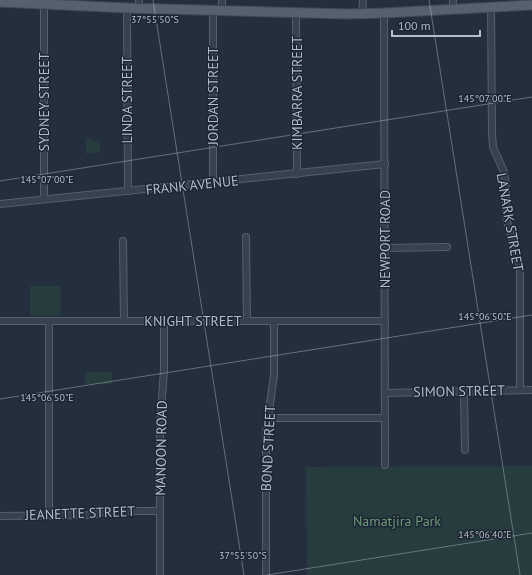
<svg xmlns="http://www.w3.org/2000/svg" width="532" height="575" viewBox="0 0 532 575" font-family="'PT Sans',sans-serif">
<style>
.green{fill:#263c3f}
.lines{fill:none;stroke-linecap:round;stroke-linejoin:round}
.minor-casing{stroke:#565f6c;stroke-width:8}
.primary-casing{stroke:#414a57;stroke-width:11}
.minor{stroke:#38414e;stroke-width:6}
.primary{stroke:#56606e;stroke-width:9}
.ticks{fill:none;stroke:#b4bcc9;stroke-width:1;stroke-opacity:0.45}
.labels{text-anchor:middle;stroke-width:3;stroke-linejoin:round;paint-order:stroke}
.street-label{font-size:14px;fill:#b4bcc9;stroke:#1d2633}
.park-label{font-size:14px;fill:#6b9a76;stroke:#1d2633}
.ticks-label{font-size:10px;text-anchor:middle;fill:#b4bcc9;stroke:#1d2633;stroke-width:3;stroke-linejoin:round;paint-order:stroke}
</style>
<rect width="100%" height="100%" fill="#242f3e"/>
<g class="green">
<path d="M92,137v4h7l2,11 -15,2v-16z"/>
<rect x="30" y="286" width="31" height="29"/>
<rect x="85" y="372" width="27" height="12"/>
<path d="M532,466v109h-225l-1,-108z"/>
</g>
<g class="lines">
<g class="minor-casing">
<g id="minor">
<path d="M453,0v9"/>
<path d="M491,7l1,127 1,13 11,25 2,14v25l1,10 13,47v122"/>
<path d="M127,8l1,183"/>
<path d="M139,8v-8"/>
<path d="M213,10v172"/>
<path d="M222,11v-11"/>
<path d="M296,12l1,162"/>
<path d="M384,13l1,452"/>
<path d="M362,14l1,-14"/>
<path d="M44,199v-198"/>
<path d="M0,204l385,-40"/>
<path d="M246,237l1,84"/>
<path d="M123,241l1,80"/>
<path d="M385,248l62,-1"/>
<path d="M0,321h385"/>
<path d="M49,321v194"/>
<path d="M464,391l1,59"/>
<path d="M385,393l147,-3"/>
<path d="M268,418h117"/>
<path d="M0,516l93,-1 13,-4h54"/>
<path d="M160,575v-150l4,-55v-48"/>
<path d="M266,575v-142l8,-58v-53"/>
</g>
</g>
<g class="primary-casing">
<path id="primary" d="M0,2l127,6 220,6 37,-1 148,-8"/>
</g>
<use href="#minor" class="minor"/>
<use href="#primary" class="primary"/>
</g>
<path class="ticks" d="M153,0l91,575M429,0l91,575M0,181l532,-84M0,399l532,-84M267,575l265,-42"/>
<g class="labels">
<g class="street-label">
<text transform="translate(297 93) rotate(-90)" y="5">KIMBARRA STREET</text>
<text transform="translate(213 96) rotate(-90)" y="5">JORDAN STREET</text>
<text transform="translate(127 100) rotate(-90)" y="5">LINDA STREET</text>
<text transform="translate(44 102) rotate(-90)" y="5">SYDNEY STREET</text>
<text transform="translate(192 185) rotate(-6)" y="5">FRANK AVENUE</text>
<text transform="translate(510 222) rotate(80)" y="5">LANARK STREET</text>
<text transform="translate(385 239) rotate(-90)" y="5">NEWPORT ROAD</text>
<text x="193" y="326">KNIGHT STREET</text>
<text transform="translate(459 391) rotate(-1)" y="5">SIMON STREET</text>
<text transform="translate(161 448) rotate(-89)" y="5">MANOON ROAD</text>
<text transform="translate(268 448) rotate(-87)" y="5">BOND STREET</text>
<text transform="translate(80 513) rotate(-2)" y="5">JEANETTE STREET</text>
</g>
<g class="park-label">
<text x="397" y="526">Namatjira Park</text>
</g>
</g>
<g class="ticks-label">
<text x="155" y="23">37°55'50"S</text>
<text x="485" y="102">145°07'00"E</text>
<text x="47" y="183">145°07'00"E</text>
<text x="485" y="320">145°06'50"E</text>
<text x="47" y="401">145°06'50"E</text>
<text x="485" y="538">145°06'40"E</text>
<text x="243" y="559">37°55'50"S</text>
</g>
<path d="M392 30v6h88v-6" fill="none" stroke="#b4bcc9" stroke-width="2"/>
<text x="398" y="30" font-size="12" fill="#b4bcc9" stroke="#1d2633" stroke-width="3" paint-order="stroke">100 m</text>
</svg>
